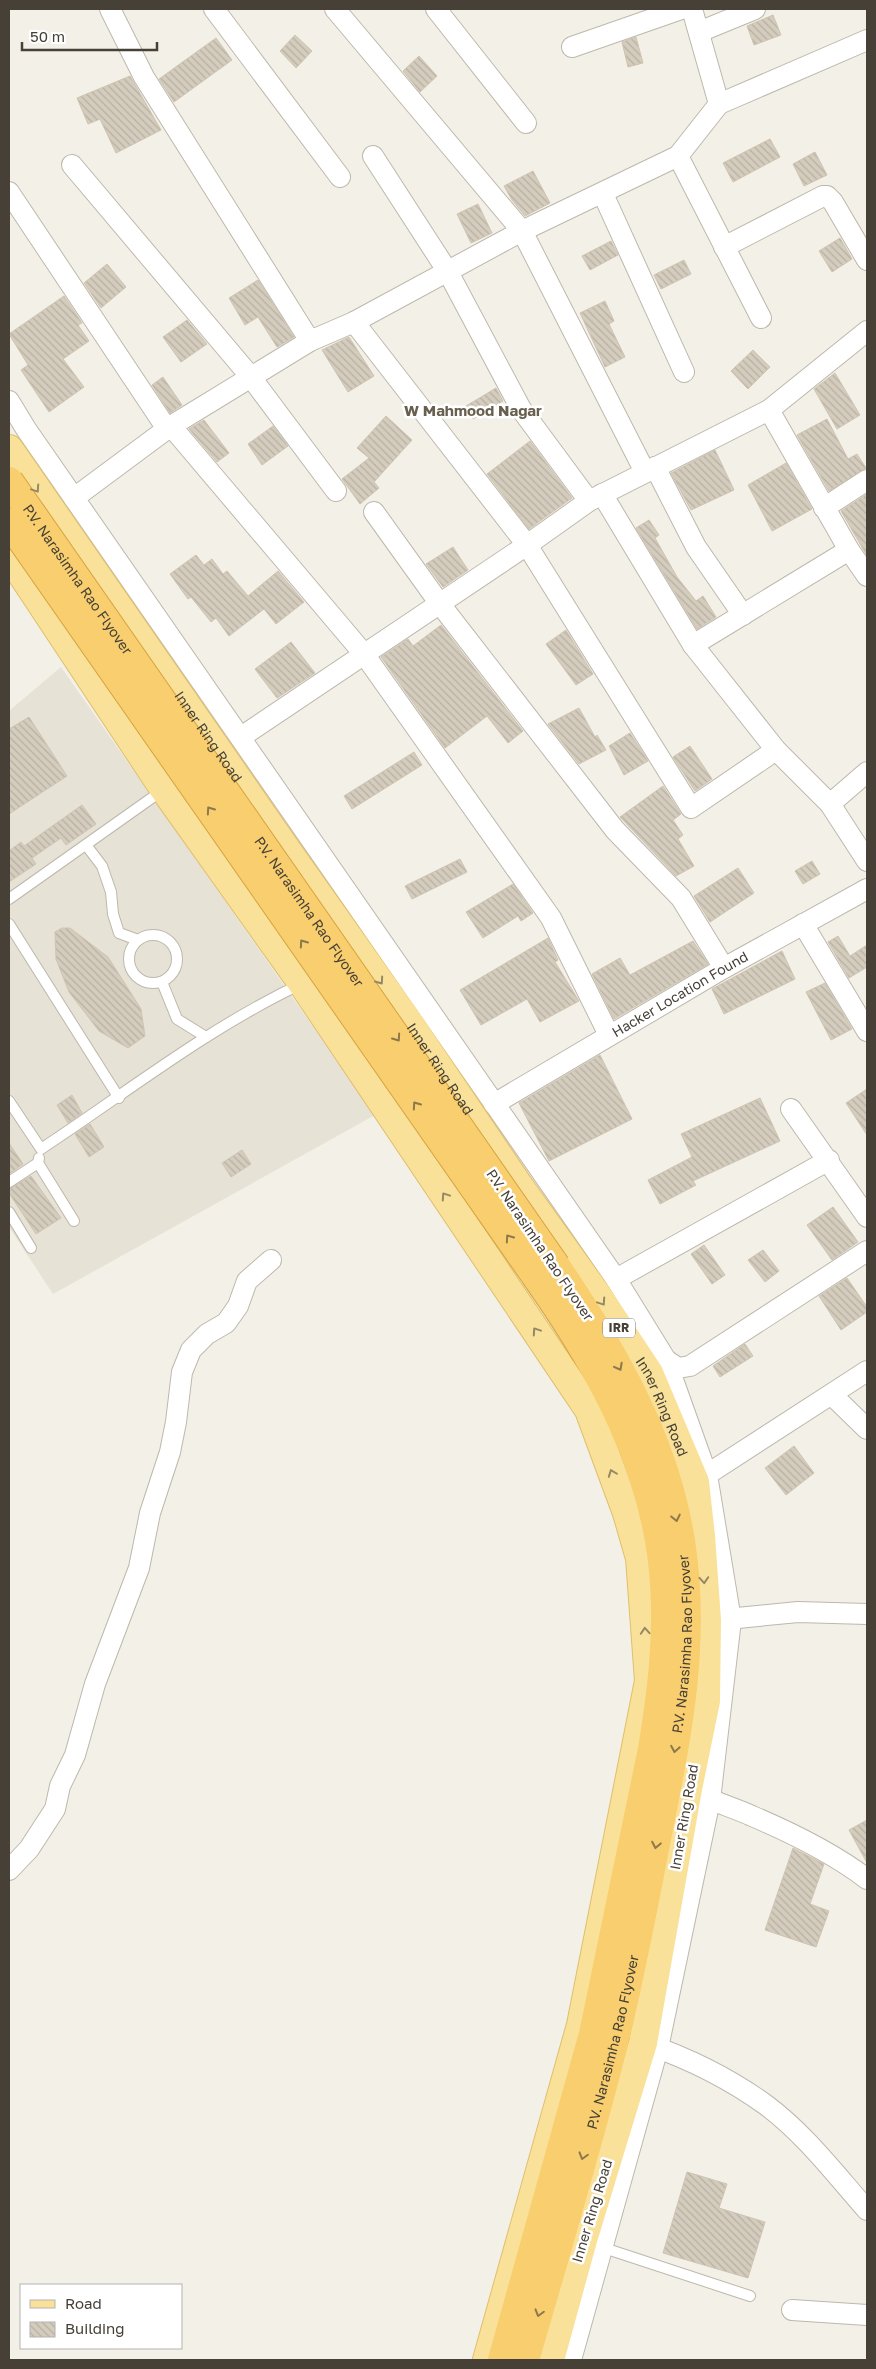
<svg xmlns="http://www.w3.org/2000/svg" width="876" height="2369" viewBox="0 0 876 2369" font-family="'Golos Text',sans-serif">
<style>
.residential{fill:#e7e2d6}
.building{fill:url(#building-back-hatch);stroke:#cfc4b1}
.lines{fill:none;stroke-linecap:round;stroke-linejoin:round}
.service-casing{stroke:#beb8ab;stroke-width:12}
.minor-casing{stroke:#beb8ab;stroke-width:22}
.primary-casing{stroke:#dfbf6a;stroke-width:30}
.motorway-casing{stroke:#d7a33e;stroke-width:30}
.service{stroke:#fff;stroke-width:10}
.minor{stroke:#fff;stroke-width:20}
.primary{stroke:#fae19a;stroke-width:28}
.motorway{stroke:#f8ce6e;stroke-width:28}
.motorway-bridge-casing{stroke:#d7a33e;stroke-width:30;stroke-linecap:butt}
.motorway-bridge{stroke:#f8ce6e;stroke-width:28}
.oneway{stroke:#978864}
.oneway2{stroke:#8d794d}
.labels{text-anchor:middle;stroke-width:5;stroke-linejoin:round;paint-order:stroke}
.shield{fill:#fff;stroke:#7e7973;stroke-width:1}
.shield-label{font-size:12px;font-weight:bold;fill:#464037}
.street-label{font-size:14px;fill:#464037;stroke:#fff}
.neighbourhood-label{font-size:15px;font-weight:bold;fill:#685f4e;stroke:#fff}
</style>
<defs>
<pattern id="building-back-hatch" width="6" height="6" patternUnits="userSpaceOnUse" patternTransform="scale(1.25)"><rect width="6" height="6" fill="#d4ccbd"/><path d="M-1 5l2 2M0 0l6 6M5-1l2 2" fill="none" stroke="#b7b0a3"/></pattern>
</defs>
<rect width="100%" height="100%" fill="#f3f0e8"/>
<path class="residential" d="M61,667l314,448 -322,179 -44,-67v-516z"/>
<g class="building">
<path d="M773,15l8,20 -27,10 -7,-19z"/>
<path d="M295,35l17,16 -16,17 -16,-17z"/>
<path d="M636,37l7,26 -15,4 -6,-25z"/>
<path d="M216,38l16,22 -58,42 -15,-23z"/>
<path d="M419,56l18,20 -17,16 -17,-21z"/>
<path d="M130,76l31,54 -45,23 -16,-34 -12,5 -11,-26z"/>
<path d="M770,139l10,18 -47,25 -10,-19z"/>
<path d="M815,152l12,23 -23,11 -11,-22z"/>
<path d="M533,171l17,32 -25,13 -13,-16 -8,-14z"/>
<path d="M478,204l14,29 -21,10 -14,-29z"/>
<path d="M840,238l12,21 -20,13 -13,-21z"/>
<path d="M611,241l7,14 -28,15 -8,-14z"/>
<path d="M684,260l7,14 -30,15 -7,-14z"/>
<path d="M107,264l19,23 -25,21 -17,-25z"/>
<path d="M258,280l36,57 -17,10 -19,-30 -13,8 -16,-27z"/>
<path d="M64,296l18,27 -4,2 11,16 -26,18 21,28 -35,25 -28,-42 7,-5 -19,-31z"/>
<path d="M605,301l9,20 -5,3 16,33 -20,10 -25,-54z"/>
<path d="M187,320l20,24 -26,18 -18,-25z"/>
<path d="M349,337l25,39 -26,16 -26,-42z"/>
<path d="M753,350l17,17 -22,22 -17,-18z"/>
<path d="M835,373l25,42 -23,14 -23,-40z"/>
<path d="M163,377l19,28 -12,8 -18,-28z"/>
<path d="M496,388l7,13 -30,18 -7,-13z"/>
<path d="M386,416l26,24 -38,42 5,6 -19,16 -18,-25 27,-21 -12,-10z"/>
<path d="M827,419l21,40 9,-5 9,14 -37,23 -32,-56z"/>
<path d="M204,420l25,33 -12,9 -28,-33z"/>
<path d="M273,426l15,20 -26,19 -14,-21z"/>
<path d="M530,441l42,57 -43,31 -42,-55z"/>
<path d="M715,450l19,40 -43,20 -20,-37z"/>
<path d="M786,463l26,46 -40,22 -24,-46z"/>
<path d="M867,494v62l-26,-45z"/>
<path d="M649,520l10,15 -4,3 22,39 19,24 7,-5 13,21 -19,12 -61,-101z"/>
<path d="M453,547l15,23 -25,17 -17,-23z"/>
<path d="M196,555l8,10 8,-6 11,15 4,-3 21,25 30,-25 26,31 -28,22 -12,-15 -35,27 -13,-18 -5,4 -20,-25 -3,2 -18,-25z"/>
<path d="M441,625l82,106 -15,12 -21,-27 -42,32 -64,-91 27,-18 5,7z"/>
<path d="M566,630l27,44 -17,11 -30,-41z"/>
<path d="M291,642l24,31 -38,25 -22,-29z"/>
<path d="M579,708l16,29 2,-2 9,15 -27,14 -31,-40z"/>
<path d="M29,717l38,59 -58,38v-85z"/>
<path d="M630,733l18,28 -24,14 -15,-29z"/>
<path d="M690,746l22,33 -17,12 -22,-34z"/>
<path d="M414,752l8,13 -70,44 -8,-13z"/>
<path d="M663,786l18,28 -8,6 10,15 -5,4 16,27 -18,10 -56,-59z"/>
<path d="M82,805l14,19 -30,21 -5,-7 -29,20 4,6 -27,18v-31l12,-9 3,4z"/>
<path d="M460,859l7,13 -55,27 -7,-13z"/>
<path d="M812,861l8,13 -17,10 -8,-13z"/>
<path d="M738,868l16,25 -44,29 -16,-26z"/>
<path d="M513,884l20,29 -12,8 -3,-5 -35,22 -17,-26z"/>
<path d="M62,928h8l38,29 33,52 4,27 -17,12 -29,-17 -30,-39 -13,-33 -1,-27z"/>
<path d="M838,936l12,20 17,-11v22l-18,11 -21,-36z"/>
<path d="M548,938l10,22 -3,2 24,39 -39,21 -13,-23 -46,26 -21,-35z"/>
<path d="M693,941l15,23 -94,55 -22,-45 28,-16 10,17z"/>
<path d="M782,951l13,28 -71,35 -12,-25z"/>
<path d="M825,983l27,46 -21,11 -25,-48z"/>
<path d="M600,1055l32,64 -83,42 -30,-58z"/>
<path d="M867,1089v46l-21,-32z"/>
<path d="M72,1095l10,18 -14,10 -11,-18z"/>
<path d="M760,1098l20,43 -87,40 3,4 -36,19 -12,-24 44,-23 -11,-23z"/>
<path d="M90,1124l14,23 -15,10 -14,-23z"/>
<path d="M9,1143l14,21 -14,10z"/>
<path d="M242,1150l9,14 -20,13 -9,-14z"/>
<path d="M31,1176l30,42 -25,16 -27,-41v-4z"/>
<path d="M833,1207l25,35 -26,18 -25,-35z"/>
<path d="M704,1245l21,30 -13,9 -21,-30z"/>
<path d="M763,1250l16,21 -14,11 -17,-22z"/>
<path d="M847,1278l20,29v5l-26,18 -22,-34z"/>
<path d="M745,1344l8,12 -33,21 -7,-11z"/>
<path d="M794,1446l20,27 -28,22 -21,-27z"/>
<path d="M867,1820v43l-18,-33z"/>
<path d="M793,1848l31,16 -14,40 19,7 -13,36 -51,-17z"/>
<path d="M687,2172l40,12 -8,24 46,14 -17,56 -85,-25z"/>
</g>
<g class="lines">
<g class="service-casing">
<g id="service">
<path d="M86,845l16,21 9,26 2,22 6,19 19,7"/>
<path d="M9,899l154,-109"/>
<path d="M9,924l110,174"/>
<circle cx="153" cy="959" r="24"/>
<path d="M162,982l15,37 29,18"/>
<path d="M9,1101l32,48c85,-56 167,-121 260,-165"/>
<path d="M38,1163l36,58"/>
<path d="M9,1182l29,-19 1,-5"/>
<path d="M9,1212l22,36"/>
<path d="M604,2248l146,48"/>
</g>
</g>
<g class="minor-casing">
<g id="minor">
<path d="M110,9l34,68 166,264"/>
<path d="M214,9l126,168"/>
<path d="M335,9l187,222 123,241"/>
<path d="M436,9l90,114"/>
<path d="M699,32l56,-23"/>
<path d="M572,47l109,-38"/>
<path d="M719,104l148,-64"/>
<path d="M373,156l75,116 73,137 68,92"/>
<path d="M678,156l83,162"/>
<path d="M72,165l178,211 86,115"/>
<path d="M9,192l154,231 8,3 193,228 187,264 58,117"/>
<path d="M603,194l81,178"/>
<path d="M724,247l99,-51h4l6,6 34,58"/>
<path d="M354,322l173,223 164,263 85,-58"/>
<path d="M9,401l17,28 590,850 50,81 41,115 24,145 -21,180 -52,248 -87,312"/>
<path d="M769,410l80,140 18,26"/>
<path d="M655,467l41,80 47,68"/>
<path d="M602,494l91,151 83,105 54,54 37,57"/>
<path d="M74,498l97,-72 139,-85 44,-19 168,-91 156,-75 41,-52 -27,-95"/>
<path d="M824,508l43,-28"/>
<path d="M374,512l66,92 175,226 66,68 43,70"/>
<path d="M693,645l156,-95"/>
<path d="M241,737l286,-192 62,-44 180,-91 98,-79"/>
<path d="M830,804l37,-32"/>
<path d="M803,924l64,107"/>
<path id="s1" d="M494,1104l230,-136 143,-79"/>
<path d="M791,1109l76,108"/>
<path d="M616,1279l213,-119"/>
<path d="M666,1360l12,8 12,-2 177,-115"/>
<path d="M832,1395l35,34"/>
<path d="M697,1481l170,-110"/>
<path d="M717,1620l81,-8 69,2"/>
<path d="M699,1794c17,9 36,14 53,22 40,17 81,37 115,63"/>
<path d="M9,1870l20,-21 26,-40 5,-23 15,-31 20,-71 44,-116 11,-55 20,-61 6,-30 6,-50 9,-22 16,-16 19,-11 12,-17 9,-25 24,-21"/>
<path d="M647,2044c43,15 83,35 119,61 39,29 70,70 101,105"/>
<path d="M792,2310l75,5"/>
</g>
</g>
<g class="primary-casing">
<g id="primary">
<path id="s2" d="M9,449l277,400 121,171 112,166 81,113 49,74 46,109 6,54 6,84 -1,81 -18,88 -45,254 -60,197 -33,120"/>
<path d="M9,555l155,234 138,194 287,427 38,103 13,45 9,123 -68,344 -94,335"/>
</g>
</g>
<g class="motorway-casing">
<g id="motorway">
<path d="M502,2360l91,-326 59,-285c9,-55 16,-110 12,-166 -7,-113 -63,-214 -127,-305"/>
<path id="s3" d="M525,2360c31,-107 63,-213 90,-321 15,-61 27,-123 39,-185 21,-107 44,-204 27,-313 -16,-102 -68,-191 -125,-275"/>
</g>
</g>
<use href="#service" class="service"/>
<use href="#minor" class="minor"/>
<use href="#primary" class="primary"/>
<use href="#motorway" class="motorway"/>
<g class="motorway-bridge-casing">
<g id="motorway-bridge">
<path id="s4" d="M9,481l547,785"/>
<path d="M9,522l528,756"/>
</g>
</g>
<use href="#motorway-bridge" class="motorway-bridge"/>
</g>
<defs><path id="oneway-chevron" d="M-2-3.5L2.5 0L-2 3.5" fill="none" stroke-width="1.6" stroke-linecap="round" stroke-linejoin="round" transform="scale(1.25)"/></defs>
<g class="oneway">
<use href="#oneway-chevron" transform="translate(36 489) rotate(56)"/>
<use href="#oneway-chevron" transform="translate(380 981) rotate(55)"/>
<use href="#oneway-chevron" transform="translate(445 1196) rotate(-124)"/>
<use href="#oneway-chevron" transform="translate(602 1302) rotate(56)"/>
<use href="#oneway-chevron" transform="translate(536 1331) rotate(-124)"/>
<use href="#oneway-chevron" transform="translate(612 1473) rotate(-111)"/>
<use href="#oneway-chevron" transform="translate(704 1580) rotate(86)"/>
<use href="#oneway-chevron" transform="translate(645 1631) rotate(-94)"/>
</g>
<g class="oneway2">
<use href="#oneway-chevron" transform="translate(210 810) rotate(-125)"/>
<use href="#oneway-chevron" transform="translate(303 943) rotate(-125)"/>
<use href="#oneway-chevron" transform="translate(397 1038) rotate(55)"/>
<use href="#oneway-chevron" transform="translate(416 1105) rotate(-125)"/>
<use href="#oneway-chevron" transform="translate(509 1238) rotate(-125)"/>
<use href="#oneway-chevron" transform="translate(619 1367) rotate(62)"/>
<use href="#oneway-chevron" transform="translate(676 1518) rotate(78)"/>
<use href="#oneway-chevron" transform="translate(675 1749) rotate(100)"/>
<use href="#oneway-chevron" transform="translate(656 1845) rotate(101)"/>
<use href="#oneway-chevron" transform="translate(583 2156) rotate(106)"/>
<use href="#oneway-chevron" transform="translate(539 2313) rotate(106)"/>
</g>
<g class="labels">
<rect class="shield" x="603" y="1318.5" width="32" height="19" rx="4"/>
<g class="shield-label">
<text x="619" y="1332">IRR</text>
</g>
<g class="street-label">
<text dy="5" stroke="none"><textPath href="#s4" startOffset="120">P.V. Narasimha Rao Flyover</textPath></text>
<text dy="5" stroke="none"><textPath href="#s2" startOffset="350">Inner Ring Road</textPath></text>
<text dy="5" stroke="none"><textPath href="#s4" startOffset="525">P.V. Narasimha Rao Flyover</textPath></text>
<text dy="5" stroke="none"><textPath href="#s1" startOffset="216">Hacker Location Found</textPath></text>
<text dy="5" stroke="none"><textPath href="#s2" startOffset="755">Inner Ring Road</textPath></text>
<text transform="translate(540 1245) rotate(56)" y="5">P.V. Narasimha Rao Flyover</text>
<text dy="5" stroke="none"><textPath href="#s2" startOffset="1160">Inner Ring Road</textPath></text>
<text dy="5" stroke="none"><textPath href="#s3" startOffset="735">P.V. Narasimha Rao Flyover</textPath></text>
<text transform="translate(684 1817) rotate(-80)" y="5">Inner Ring Road</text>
<text dy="5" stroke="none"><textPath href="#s3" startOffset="330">P.V. Narasimha Rao Flyover</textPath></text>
<text transform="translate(592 2211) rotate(-73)" y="5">Inner Ring Road</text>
</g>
<g class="neighbourhood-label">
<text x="473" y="416">W Mahmood Nagar</text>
</g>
</g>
<rect width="876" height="2369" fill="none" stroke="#464037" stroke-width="20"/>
<rect x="20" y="2284" width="162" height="65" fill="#ffffff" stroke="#b5b3af"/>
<rect x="30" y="2300" width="25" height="8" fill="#fae19a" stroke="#b5b3af"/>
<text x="65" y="2309" font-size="15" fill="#464037">Road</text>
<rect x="30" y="2322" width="25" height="15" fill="url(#building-back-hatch)" stroke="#b5b3af"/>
<text x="65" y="2334" font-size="15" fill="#464037">Building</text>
<path d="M22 42v8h135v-8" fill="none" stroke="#464037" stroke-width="2.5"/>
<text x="30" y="42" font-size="15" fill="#464037" stroke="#ffffff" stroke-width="4" paint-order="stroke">50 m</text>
</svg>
